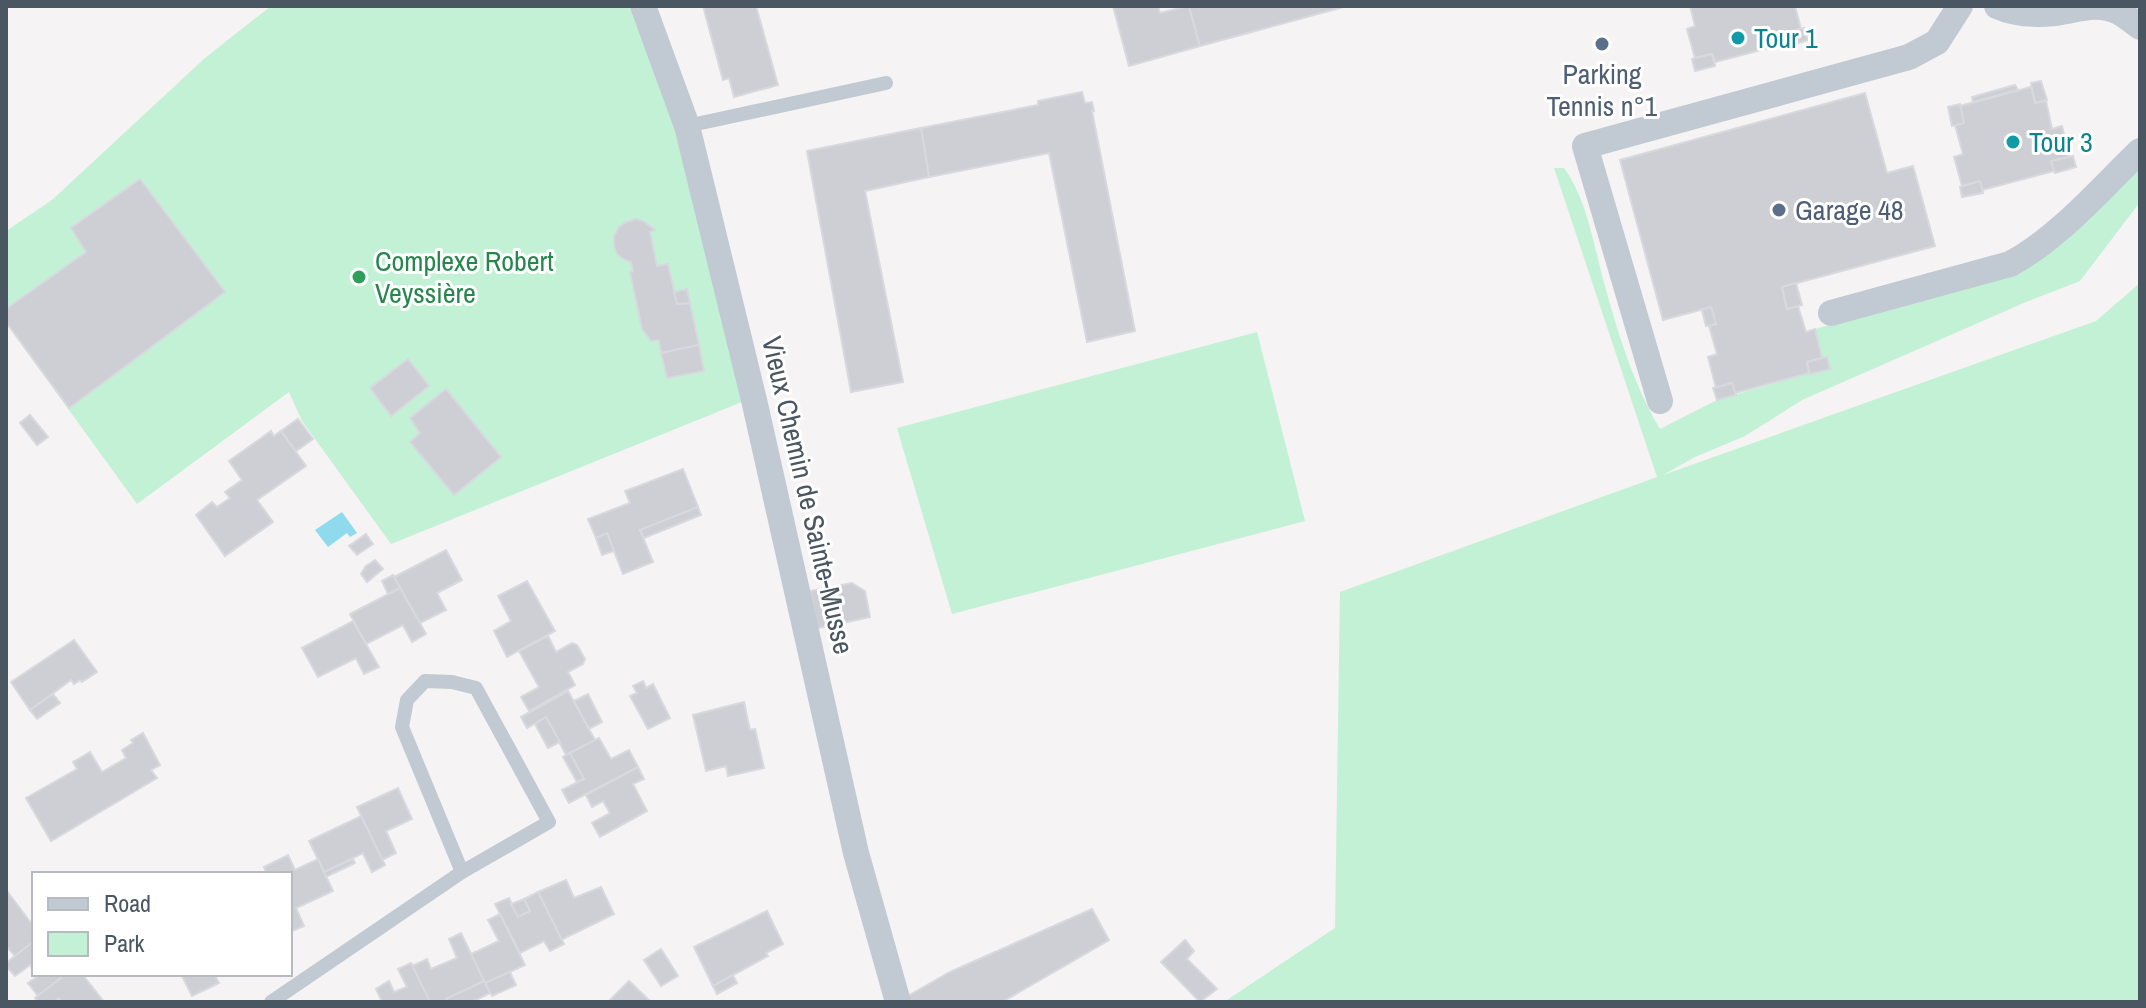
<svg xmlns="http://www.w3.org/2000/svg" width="2146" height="1008" viewBox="0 0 2146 1008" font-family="'Archivo Narrow',sans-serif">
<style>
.green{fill:#c3f1d5}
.water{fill:#90daee}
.building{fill:#cdcfd5;stroke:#d7d9de;stroke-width:2}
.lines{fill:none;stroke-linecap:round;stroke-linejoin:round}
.lane{stroke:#c1cad2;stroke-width:14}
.street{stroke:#c1cad2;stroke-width:26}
.culture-dot{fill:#0f9aa8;stroke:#fff;stroke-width:3}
.service-dot{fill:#5c6f8a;stroke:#fff;stroke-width:3}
.leisure-dot{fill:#2e9e5b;stroke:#fff;stroke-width:3}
.labels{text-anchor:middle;stroke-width:6;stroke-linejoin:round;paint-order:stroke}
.culture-label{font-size:28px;fill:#0d838f;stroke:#fff;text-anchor:start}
.service-label{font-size:28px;fill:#4e5e75;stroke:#fff}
.leisure-label{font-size:28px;fill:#27864d;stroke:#fff;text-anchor:start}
.street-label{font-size:28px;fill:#4a5661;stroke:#fff}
</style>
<rect width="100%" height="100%" fill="#f5f3f3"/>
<g class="green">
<path d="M271,6h358l46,123 67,273 -351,142 -89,-123 -13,-29 -152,112 -131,-181v-92l46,-31 153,-142z"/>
<path d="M2140,165v37l-60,79 -54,21 -224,98 -57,36 -50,21 -32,18 433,-154 44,-38v719h-916l111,-74 5,-336 317,-115 -103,-309h10c23,32 29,74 39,111 14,51 30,105 57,150l57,-29 92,-27 1,1 20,-5 -3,-12 -5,1 -7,-29 180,-49z"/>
<path d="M1257,332l48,189 -353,93 -55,-186z"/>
</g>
<path class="water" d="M342,512l15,21 -7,4 -3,-4 -19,14 -13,-17z"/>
<g class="building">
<path d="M703,6h53l22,79 -44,12 -5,-19 -6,2z"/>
<path d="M1113,6h45l2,7 29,-7 11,40 -71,20z"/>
<path d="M1189,6h158l-147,40z"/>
<path d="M1690,6h105l6,23 -17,4 3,10 -72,19 -3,-8 -17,4 -8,-29 8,-3z"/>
<path d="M1804,28l4,12 -20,6 -4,-13z"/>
<path d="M1712,54l3,12 -20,5 -3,-12z"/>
<path d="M2041,81l6,19 -12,3 -4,-20z"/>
<path d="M2015,85l3,5 -45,12 -1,-5z"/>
<path d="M2031,87l4,16 11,-2 6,28 10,-3 7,31 -18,4 3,10 -72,19 -2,-9 -18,5 -8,-29 9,-3 -8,-29 9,-2 -4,-17z"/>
<path d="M1082,92l3,11 7,-1 2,9h-2l43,220 -48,11 -38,-189 -120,24 -8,-49 117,-23v-4z"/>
<path d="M1865,93l22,80 26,-7 22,80 -153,41 5,22 11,-3 8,26 9,-3 7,29 -15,4 2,11 -74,20 -3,-10 -16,5 -8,-31 9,-3 -8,-28 7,-2 -5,-17 -48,13 -43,-160z"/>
<path d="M1960,104l4,19 -12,3 -4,-19z"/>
<path d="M921,128l8,49 -64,14 38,191 -52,10 -44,-241z"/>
<path d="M2073,156l3,11 -21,6 -4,-12z"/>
<path d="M140,179l85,113 -156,116 -63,-86v-13l80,-57 -15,-24z"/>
<path d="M1980,181l3,12 -21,4 -2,-10z"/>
<path d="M636,219l7,2 12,9 -5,2 7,34 11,-2 9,40 13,-1 9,42 -38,8 -2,-13 -8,1 -9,-12 -12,-57 3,-1 -2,-9 -6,-2 -8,-6 -3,-8v-10l5,-9 7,-5z"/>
<path d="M1796,283l6,22 -15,4 -5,-22z"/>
<path d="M687,289l3,14 -13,1 -3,-12z"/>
<path d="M1711,307l5,17 -10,2 -4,-16z"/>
<path d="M699,345l5,26 -37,7 -6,-25z"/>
<path d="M1827,357l3,12 -20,5 -3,-12z"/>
<path d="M408,359l21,27 -38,30 -21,-28z"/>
<path d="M1732,383l4,12 -19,5 -4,-12z"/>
<path d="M446,389l55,68 -47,38 -44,-53 10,-9 -10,-15z"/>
<path d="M30,415l18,22 -11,8 -17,-22z"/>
<path d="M298,419l15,20 -17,12 -15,-20z"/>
<path d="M271,431l3,5 7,-5 25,35 -49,34 16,22 -48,34 -29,-41 16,-13 5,5 13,-9 -5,-6 17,-12 -13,-19z"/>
<path d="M683,469l15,38 -58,23 13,32 -30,12 -16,-41 -11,5 -8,-19 42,-16 -5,-12z"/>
<path d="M698,507l3,8 -57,23 -4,-8z"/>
<path d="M607,533l7,18 -12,4 -6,-17z"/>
<path d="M366,534l7,10 -16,11 -8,-9z"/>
<path d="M446,550l16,30 -25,13 9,17 -26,13 -26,-46z"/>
<path d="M375,560l8,9 -16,13 -6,-8 5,-8z"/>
<path d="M393,575l7,13 -12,6 -6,-13z"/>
<path d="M527,581l28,50 -48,26 -13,-26 17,-10 -13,-25z"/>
<path d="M852,583l13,8 5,26 -40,9 -8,-37z"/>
<path d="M400,588l26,46 -14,8 -9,-17 -37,19 -16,-30z"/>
<path d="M822,589l8,37 -13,2 -7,-37z"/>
<path d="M353,621l26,46 -15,7 -8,-16 -38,19 -16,-29z"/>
<path d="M548,636l8,16 16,-9 5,2 8,14 -2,5 -15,8 7,13 -46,26 -8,-14 18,-10 -20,-36z"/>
<path d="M74,640l23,32 -15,10 -2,-2 -6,4 -3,-4 -41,30 -19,-28z"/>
<path d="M643,681l3,7 7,-4 17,34 -22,11 -18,-33 7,-3 -4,-7z"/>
<path d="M568,691l27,49 -29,15 -20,-38 -19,11 -6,-11z"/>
<path d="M53,694l7,9 -23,16 -7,-9z"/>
<path d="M588,694l14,28 -13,7 -15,-28z"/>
<path d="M744,702l6,28 5,-1 9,39 -36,8 -2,-10 -20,5 -13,-56z"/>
<path d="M546,717l14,25 -12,6 -13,-24z"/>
<path d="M143,733l17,32 -9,5 6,8 -106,63 -25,-43 51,-29 -4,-7 17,-10 12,20 24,-14 -4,-8 11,-7 -2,-3z"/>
<path d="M599,738l12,21 18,-9 9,17 -69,36 -7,-13 22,-11 -14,-26z"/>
<path d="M570,753l14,26 -7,3 -14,-25z"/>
<path d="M638,767l6,12 -11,5 14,27 -47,26 -8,-14 18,-10 -7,-12 -11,6 -6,-12z"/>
<path d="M398,788l14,31 -26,12 10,22 -14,7 -25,-53z"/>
<path d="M361,816l24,49 -13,7 -9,-19 -39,19 -15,-31z"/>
<path d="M288,855l7,15 23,-11 15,32 -37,17 8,18 -14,6v-58h-23l-3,-7z"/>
<path d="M353,859l2,4 -29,14 -2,-5z"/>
<path d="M566,880l8,18 27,-11 13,27 -53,26 -23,-48z"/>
<path d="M7,891l27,36v14l-19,15 -9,-10z"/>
<path d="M538,892l26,52 -14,7 -6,-10 -24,12 -25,-49 14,-6 9,19 12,-6 -6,-12z"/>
<path d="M524,899l6,12 -12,6 -7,-13z"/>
<path d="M1092,909l17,31 -107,62h-93l-3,-5 44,-25z"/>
<path d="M767,911l16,33 -17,9 2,3 -55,30 -19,-39z"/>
<path d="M500,914l25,51 -40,18 -14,-29 28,-13 -11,-21z"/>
<path d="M461,933l23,48 -38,18 2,3h-18l-18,-36 15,-7 4,10 26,-11 -8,-19z"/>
<path d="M1185,940l9,11 -7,8 30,30 -17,13 -39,-40z"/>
<path d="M34,941v29l-4,-5 -15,11 -9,-10v-3z"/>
<path d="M661,949l17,27 -17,10 -17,-26z"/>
<path d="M411,963l19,39h-48l-6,-13 13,-8 5,11 13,-5 -9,-18z"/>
<path d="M510,972l6,13 -24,11 -7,-13z"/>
<path d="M36,974h30l-28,22 -10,-13 10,-7z"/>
<path d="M66,974h16l22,28h-42l-3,-4 -5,4h-16l-3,-4z"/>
<path d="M181,974h33l5,9 -27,13z"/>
<path d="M733,975l4,8 -20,11 -4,-8z"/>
<path d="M484,981l6,12 -18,9h-24l-2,-3z"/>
<path d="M629,981l22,21h-43z"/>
</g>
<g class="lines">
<g class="lane">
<path d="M687,126l199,-43"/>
<path d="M271,1002l191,-130 87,-50 -73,-134 -24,-6 -27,-1 -18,19 -5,27 60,145"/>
</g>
<g class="street">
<path d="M643,6l44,120 67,274 102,453 42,149"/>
<path d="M1997,6c18,8 39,9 58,7 22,-3 42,-12 64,-1 7,4 14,10 21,15"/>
<path d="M1831,313l179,-49c50,-27 89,-74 130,-113"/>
<path d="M1660,401l-75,-255 324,-89 28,-15 23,-36"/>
</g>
</g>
<g class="culture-dot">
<circle cx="1738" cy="38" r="8"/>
<circle cx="2013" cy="142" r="8"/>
</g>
<g class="service-dot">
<circle cx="1602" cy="44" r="8"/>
<circle cx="1779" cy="210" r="8"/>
</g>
<circle class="leisure-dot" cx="359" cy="277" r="8"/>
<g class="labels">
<g class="culture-label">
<text x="1754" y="48">Tour 1</text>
<text x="2029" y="152">Tour 3</text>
</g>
<g class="service-label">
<text x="1602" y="84">Parking<tspan x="1602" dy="32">Tennis n°1</tspan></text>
<text x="1795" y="220" text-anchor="start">Garage 48</text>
</g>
<g class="leisure-label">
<text x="375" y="271">Complexe Robert<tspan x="375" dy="32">Veyssière</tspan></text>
</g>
<g class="street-label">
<text transform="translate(808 495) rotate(77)" y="10">Vieux Chemin de Sainte-Musse</text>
</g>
</g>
<rect width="2146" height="1008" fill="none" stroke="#4a5661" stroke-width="16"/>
<rect x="32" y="872" width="260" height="104" fill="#ffffff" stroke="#b7bbc0" stroke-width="2"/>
<rect x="48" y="898" width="40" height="12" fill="#c1cad2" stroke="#b7bbc0" stroke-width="2"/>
<text x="104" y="912" font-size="24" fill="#4a5661">Road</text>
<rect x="48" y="932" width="40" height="24" fill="#c3f1d5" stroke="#b7bbc0" stroke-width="2"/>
<text x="104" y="952" font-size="24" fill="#4a5661">Park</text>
</svg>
